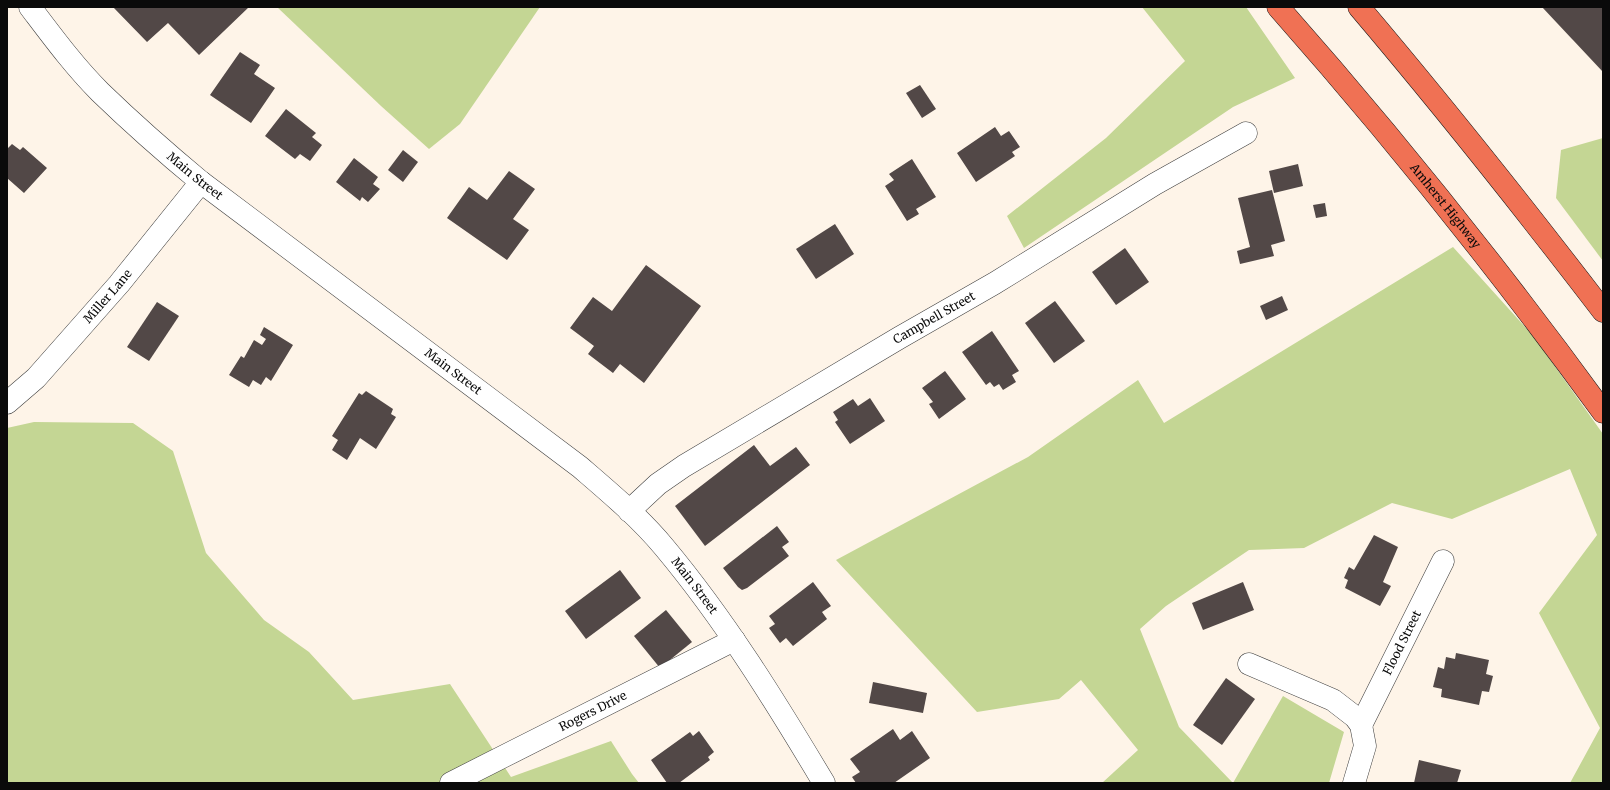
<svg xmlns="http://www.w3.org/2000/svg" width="1610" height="790" viewBox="0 0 1610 790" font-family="Merriweather,serif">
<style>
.forest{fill:#c4d694}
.building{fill:#524847}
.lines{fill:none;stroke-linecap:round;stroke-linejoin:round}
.minor-casing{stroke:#3d3d3d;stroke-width:23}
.highway-casing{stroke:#1b1b1b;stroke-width:23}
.minor{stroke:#fff;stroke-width:22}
.highway{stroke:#f07154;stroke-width:22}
.labels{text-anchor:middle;stroke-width:4;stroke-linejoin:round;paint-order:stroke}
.street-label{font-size:12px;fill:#0a0a0a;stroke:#fff}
</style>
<rect width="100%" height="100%" fill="#fef4e8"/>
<g class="forest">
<path d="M277,7h263l-80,117 -31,25 -48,-43z"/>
<path d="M1142,7h104l49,71 -62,29 -209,141 -17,-32 99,-78 79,-77z"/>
<path d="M1603,138v123l-47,-63 5,-48z"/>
<path d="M1453,247l81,90 69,97v349h-33l30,-55 -61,-115 58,-78 -27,-66 -118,50 -60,-16 -88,45 -55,2 -83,56 -26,23 39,98 54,56 50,-87 61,36 -15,51h-227l36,-33 -57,-70 -22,19 -82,13 -141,-152 192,-103 110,-77 26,43z"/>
<path d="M34,422l99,1 40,28 33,102 58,67 45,32 44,48 97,-16 61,93 100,-36 21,33 7,9h-632v-355z"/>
</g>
<g class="building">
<path d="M113,7h136l-50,48 -31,-32 -21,19z"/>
<path d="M1542,7h61v65z"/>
<path d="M240,52l20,13 -6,9 21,14 -24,35 -41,-28z"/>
<path d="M920,85l16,24 -14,9 -16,-25z"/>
<path d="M286,109l30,24 -4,4 10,8 -12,16 -10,-7 -5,5 -30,-23z"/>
<path d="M995,127l6,9 8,-5 11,16 -8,5 3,4 -39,26 -19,-29z"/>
<path d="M12,144l8,6 3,-3 24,21 -23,25 -17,-15 1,-15 -1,-14z"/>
<path d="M403,150l15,12 -15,20 -15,-12z"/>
<path d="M354,158l24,19 -5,7 7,5 -12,13 -6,-5 -2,4 -24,-19z"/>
<path d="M912,159l24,38 -20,12 3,5 -12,7 -22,-35 9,-6 -5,-6z"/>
<path d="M1298,164l5,22 -29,7 -5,-22z"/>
<path d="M509,171l26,18 -22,30 16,11 -22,30 -60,-42 22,-31 18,13z"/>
<path d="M1272,190l13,51 -14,4 3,11 -34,8 -3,-13 13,-4 -12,-49z"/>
<path d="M1325,203l2,13 -11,2 -3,-13z"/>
<path d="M835,224l19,30 -38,25 -20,-30z"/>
<path d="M1125,248l24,34 -33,23 -24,-33z"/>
<path d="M646,265l55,41 -57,77 -24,-19 -7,9 -25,-19 6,-8 -24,-18 23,-31 19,14z"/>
<path d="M1282,296l6,14 -22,10 -6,-14z"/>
<path d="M1055,301l30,40 -31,22 -29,-40z"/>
<path d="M157,302l22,14 -30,45 -22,-14z"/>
<path d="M264,327l29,18 -22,36 -5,-4 -5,8 -8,-5 -4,7 -20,-12 12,-19 3,2 10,-18 8,5 4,-6 -6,-4z"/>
<path d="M992,331l27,40 -7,4 4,7 -13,8 -4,-6 -5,3 -4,-5 -4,3 -24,-33z"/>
<path d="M945,371l21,28 -27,20 -10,-15 4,-2 -11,-14z"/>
<path d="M366,391l27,18 -2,5 5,3 -20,32 -16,-11 -13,22 -15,-10 6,-10 -6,-4 27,-43 3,2z"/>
<path d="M870,398l15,23 -35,23 -15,-22 3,-2 -5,-8 20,-13 5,7z"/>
<path d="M754,445l16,21 26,-19 14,18 -105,81 -30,-40z"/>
<path d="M777,526l12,16 -7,5 7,9 -42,32 -5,2 -4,-3 -15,-19z"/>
<path d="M1374,535l24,12 -15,35 8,4 -11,20 -35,-18 3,-8 -4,-2 5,-11 5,3z"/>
<path d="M620,570l21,28 -55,41 -21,-28z"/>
<path d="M813,582l18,24 -9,6 5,7 -34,27 -7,-8 -6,5 -11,-15 6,-4 -6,-8z"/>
<path d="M1243,582l11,28 -51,20 -11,-27z"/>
<path d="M666,610l26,32 -32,26 -26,-32z"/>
<path d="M1456,653l33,7 -3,14 7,2 -4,16 -7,-1 -3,14 -38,-8 1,-8 -9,-2 5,-20 6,2 2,-12 9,2z"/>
<path d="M1226,678l29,21 -33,46 -29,-20z"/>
<path d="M873,682l54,11 -4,20 -54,-10z"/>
<path d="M893,729l7,11 12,-9 18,27 -36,25h-38l-4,-6 8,-5 -10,-13z"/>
<path d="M699,731l15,21 -6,5 2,3 -31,23h-12l-16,-23 39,-28 3,4z"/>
<path d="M1419,760l42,10 -4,13h-43z"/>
</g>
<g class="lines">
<g class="minor-casing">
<g id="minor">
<path id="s1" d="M30,7c22,29 44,59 70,85 32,31 66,61 101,90l379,285c29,25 59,50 84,80 61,73 111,154 160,236"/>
<path id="s2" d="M7,403l29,-25 83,-94 82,-102"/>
<path id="s3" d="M629,511l29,-27 26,-18 215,-128 96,-55 160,-99 91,-51"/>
<path d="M1249,664l84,36 22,17 6,8 4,21 -11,37"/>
<path id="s4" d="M1361,725l82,-164"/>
<path id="s5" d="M451,783l283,-143"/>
</g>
</g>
<g class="highway-casing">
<g id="highway">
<path id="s6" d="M1278,7c115,130 223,265 325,405"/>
<path d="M1359,7c84,99 165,201 244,304"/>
</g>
</g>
<use href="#minor" class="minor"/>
<use href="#highway" class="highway"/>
</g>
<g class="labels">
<g class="street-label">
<text dy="4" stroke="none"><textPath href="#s1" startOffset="237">Main Street</textPath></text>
<text dy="4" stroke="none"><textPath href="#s6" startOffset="260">Amherst Highway</textPath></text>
<text dy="4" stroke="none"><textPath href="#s2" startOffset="147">Miller Lane</textPath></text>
<text dy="4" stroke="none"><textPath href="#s3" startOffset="362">Campbell Street</textPath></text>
<text dy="4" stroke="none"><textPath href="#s1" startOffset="561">Main Street</textPath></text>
<text dy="4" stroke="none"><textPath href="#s1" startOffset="885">Main Street</textPath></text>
<text dy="4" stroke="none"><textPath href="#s4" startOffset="92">Flood Street</textPath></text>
<text dy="4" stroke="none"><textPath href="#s5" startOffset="159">Rogers Drive</textPath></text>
</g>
</g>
<rect width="1610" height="790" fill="none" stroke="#0a0a0a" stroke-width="16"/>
</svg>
